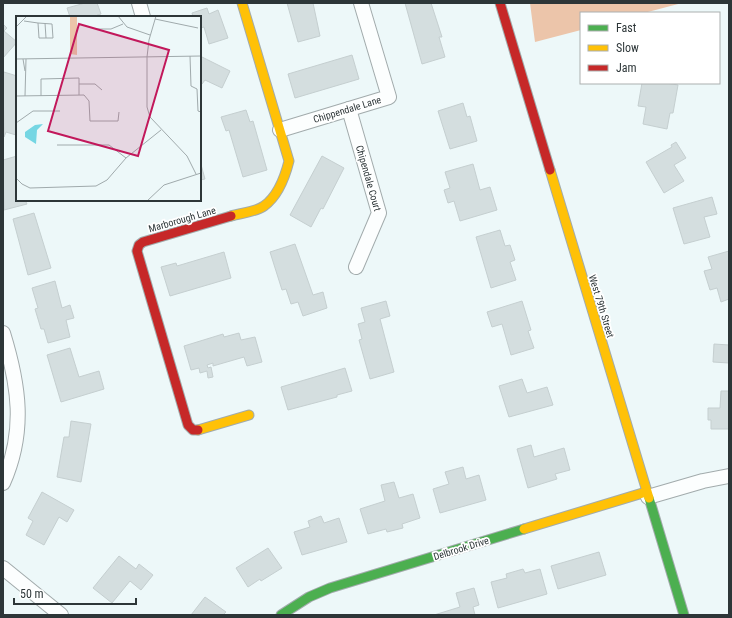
<svg xmlns="http://www.w3.org/2000/svg" width="732" height="618" viewBox="0 0 732 618" font-family="'Roboto Condensed',sans-serif">
<style>
.forest{fill:#ecc5aa}
.building{fill:#d4dedf;stroke:#c5cfd0}
.lines{fill:none;stroke-linecap:round;stroke-linejoin:round}
.street-casing{stroke:#a2abac;stroke-width:16}
.fast-casing{stroke:#a2abac;stroke-width:11}
.slow-casing{stroke:#a2abac;stroke-width:11}
.jam-casing{stroke:#a2abac;stroke-width:11}
.street{stroke:#fcfefe;stroke-width:14}
.fast{stroke:#4caf50;stroke-width:9}
.slow{stroke:#ffc107;stroke-width:9}
.jam{stroke:#c62828;stroke-width:9}
.labels{text-anchor:middle;stroke-width:3.5;stroke-linejoin:round;paint-order:stroke}
.street-label{font-size:10px;fill:#2d3638;stroke:#fff}
.inset-road{fill:none;stroke:#a0aaac;stroke-width:1}
.view{fill:#c2185b;fill-opacity:0.15;stroke:#c2185b;stroke-width:2}
.inset-edge{fill:none;stroke:#2d3638;stroke-width:2}
</style>
<rect width="100%" height="100%" fill="#edf8f9"/>
<path class="forest" d="M530,3h152l-38,10h-63v17l-46,12z"/>
<g class="building">
<path d="M85,3h12l4,11 -4,1 1,2h-28l-3,-9z"/>
<path d="M287,3h26l7,33 -22,6z"/>
<path d="M405,3h26l11,34h-3l6,20 -23,7z"/>
<path d="M207,8l2,6 9,-4 10,28 -19,6 -5,-17 -4,1v-11h-7l-1,-4z"/>
<path d="M3,24l4,4 -3,3 13,11 -14,16z"/>
<path d="M352,55l7,24 -64,19 -7,-24z"/>
<path d="M200,56l30,15 -8,17 -17,-8 -3,4 -2,-1z"/>
<path d="M4,72l13,4v56l-1,3 -10,-3 -2,5 -1,-61z"/>
<path d="M642,83h24l12,2 -5,28h-3l-3,16 -24,-5 3,-17 -8,-1z"/>
<path d="M463,103l4,14 3,-1 7,25 -27,8 -12,-38z"/>
<path d="M246,110l4,12 3,-1 14,49 -24,7 -14,-47 -3,1 -5,-14z"/>
<path d="M676,142l10,16 -12,7 10,16 -20,12 -18,-31 26,-15 -1,-2z"/>
<path d="M17,156v44h8l2,4 -23,6 -1,-50z"/>
<path d="M322,156l22,12 -21,41 -2,-1 -10,19 -21,-12z"/>
<path d="M200,161l5,18 -5,1z"/>
<path d="M473,164l7,26 10,-3 7,23 -37,11 -6,-20 -6,2 -4,-13 6,-2 -5,-16z"/>
<path d="M712,197l5,17 -13,3 6,20 -26,7 -11,-36z"/>
<path d="M34,213l17,55 -23,7 -15,-56z"/>
<path d="M500,230l5,16 5,-1 5,15 -5,2 6,18 -25,8 -15,-51z"/>
<path d="M295,244l18,51 10,-3 4,16 -24,8 -5,-14 -7,2 -5,-15 -4,1 -12,-38z"/>
<path d="M729,251v48l-8,3 -4,-14 -7,2 -6,-19 8,-2 -4,-12z"/>
<path d="M224,252l7,26 -61,18 -9,-29 15,-4 1,3z"/>
<path d="M55,281l7,27 8,-3 4,13 -8,2 4,17 -22,6 -4,-14h-3l-6,-20 3,-1 -6,-20z"/>
<path d="M386,301l4,15 -10,3 14,53 -24,7 -11,-39 3,-1 -4,-15 7,-2 -4,-14z"/>
<path d="M522,301l9,29 -3,1 6,17 -23,7 -9,-31 -10,3 -5,-15z"/>
<path d="M239,333l2,7 14,-3 7,25 -15,4 -3,-9 -31,9v-3l-6,2 1,3 3,-1 2,10 -5,1 -1,-7 -7,2 -1,-5 -8,2 -7,-24 39,-12 1,3z"/>
<path d="M714,344l15,1v18l-16,-1z"/>
<path d="M70,348l9,29 20,-6 5,18 -43,13 -14,-47z"/>
<path d="M345,368l7,23 -15,4v2l-49,13 -7,-23z"/>
<path d="M522,379l5,14 20,-6 6,18 -44,12 -10,-31z"/>
<path d="M721,391h8v38h-18v-9h-3v-12h12z"/>
<path d="M71,421l20,3 -10,58 -24,-5 7,-40h5z"/>
<path d="M531,445l3,12 30,-9 6,22 -15,4 2,5 -29,9 -11,-39z"/>
<path d="M463,467l3,12 13,-4 7,25 -46,13 -7,-24 16,-5 -4,-12z"/>
<path d="M394,482l5,16 14,-4 7,24 -18,6 1,4 -16,4 -1,-3 -18,5 -8,-25 25,-8 -4,-16z"/>
<path d="M42,492l32,18 -7,12 -8,-5 -15,28 -18,-10 7,-14 -5,-3z"/>
<path d="M321,516l3,7 15,-5 8,24 -45,13 -8,-23 16,-5 -2,-6z"/>
<path d="M268,548l14,20 -21,13 -1,-2 -12,8 -12,-19z"/>
<path d="M599,552l7,23 -48,14 -7,-23z"/>
<path d="M119,556l17,13 3,-5 14,11 -12,15 -11,-9 -18,22 -19,-15z"/>
<path d="M523,569l2,4 15,-4 7,25 -49,14 -7,-26 16,-4 -1,-4z"/>
<path d="M474,588l5,17 -6,2 2,8h-41l26,-8 -4,-14z"/>
<path d="M205,597l21,15 -3,3h-32z"/>
</g>
<g class="lines">
<g class="street-casing">
<g id="street">
<path d="M139,3l4,14"/>
<path d="M349,109l30,104 -23,54"/>
<path d="M280,130l109,-33 -28,-94"/>
<path d="M3,333c16,52 23,98 0,150"/>
<path d="M648,497l55,-16 26,-5"/>
<path d="M3,568l58,47"/>
</g>
</g>
<g class="fast-casing">
<g id="fast">
<path d="M649,498l35,117"/>
<path d="M281,615l28,-18 21,-9 194,-59"/>
</g>
</g>
<g class="slow-casing">
<g id="slow">
<path d="M550,170l99,328"/>
<path d="M231,216c10,-3 25,-4 33,-10 14,-10 21,-29 25,-45l-47,-158"/>
<path d="M198,430l51,-15"/>
<path d="M524,529l122,-37"/>
</g>
</g>
<g class="jam-casing">
<g id="jam">
<path d="M500,3l50,167"/>
<path d="M198,430h-5l-5,-5 -51,-174 2,-6 4,-3 88,-26"/>
</g>
</g>
<use href="#street" class="street"/>
<use href="#fast" class="fast"/>
<use href="#slow" class="slow"/>
<use href="#jam" class="jam"/>
</g>
<g class="labels">
<g class="street-label">
<text transform="translate(347 109) rotate(-17)" y="4">Chippendale Lane</text>
<text transform="translate(369 178) rotate(74)" y="4">Chipendale Court</text>
<text transform="translate(182 219) rotate(-16)" y="4">Marborough Lane</text>
<text transform="translate(602 306) rotate(73)" y="4">West 79th Street</text>
<text transform="translate(461 548) rotate(-17)" y="4">Delbrook Drive</text>
</g>
</g>
<g transform="translate(16 16)">
<rect width="185" height="185" fill="#edf8f9"/>
<path d="M54,0h7v39l-7,-1z" fill="#ecc5aa"/>
<path d="M27,108l-6,6 -1,14 -11,-7v-5l10,-7z" fill="#75d6e3"/>
<path class="inset-road" d="M102,0l9,11 23,8M139,3l43,9M8,5l14,2M22,7l14,1 1,14h-14zM29,7l1,15M0,11l11,-11M80,13h15l12,-5M174,40l1,30 6,3 1,22 3,1M131,41v50l3,10 37,39 9,18M131,41l2,-17 7,-24M0,43l185,-3M7,43l2,12M63,68h16l7,6M0,80l68,-1 5,6 1,20h28l1,-9M9,80l1,-37M25,80v-17l38,-1v17M0,107l17,-12h27M41,129h52l17,13M0,162l6,6 8,4 66,-2 11,-6 19,-22 35,-28M131,185l17,-16 37,-12"/>
<path class="view" d="M63,8l90,26 -31,106 -90,-25z"/>
<rect width="185" height="185" class="inset-edge"/>
</g>
<rect width="732" height="618" fill="none" stroke="#2d3638" stroke-width="8"/>
<rect x="580" y="12" width="140" height="72" fill="#ffffff" stroke="#abafaf"/>
<rect x="588" y="25" width="20" height="6" fill="#4caf50" stroke="#abafaf"/>
<text x="616" y="32" font-size="12" fill="#2d3638">Fast</text>
<rect x="588" y="45" width="20" height="6" fill="#ffc107" stroke="#abafaf"/>
<text x="616" y="52" font-size="12" fill="#2d3638">Slow</text>
<rect x="588" y="65" width="20" height="6" fill="#c62828" stroke="#abafaf"/>
<text x="616" y="72" font-size="12" fill="#2d3638">Jam</text>
<path d="M14 598v6h122v-6" fill="none" stroke="#2d3638" stroke-width="2"/>
<text x="20" y="598" font-size="12" fill="#2d3638" stroke="#ffffff" stroke-width="3" paint-order="stroke">50 m</text>
</svg>
